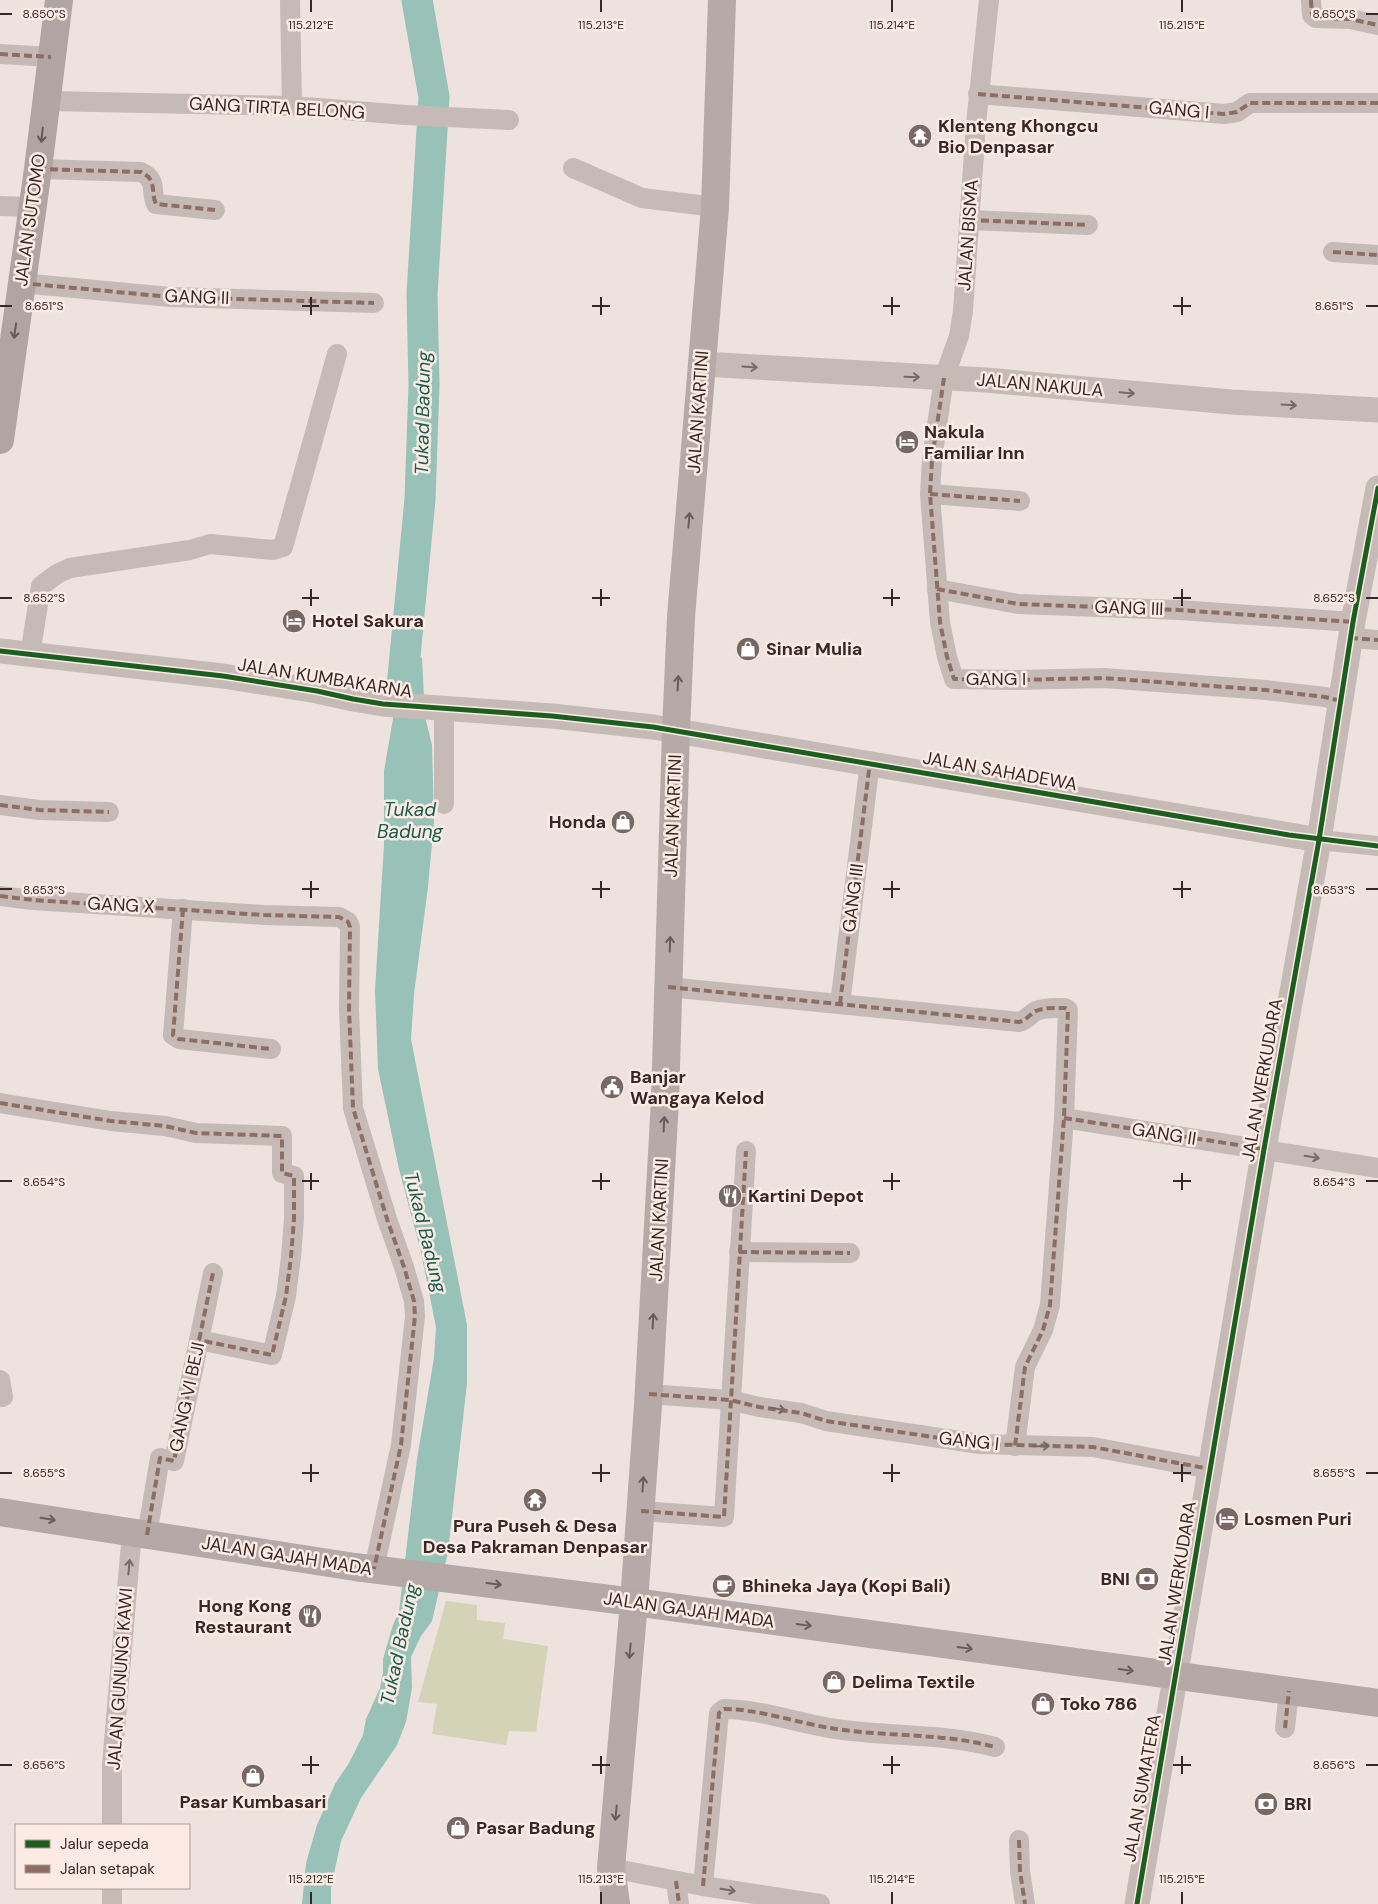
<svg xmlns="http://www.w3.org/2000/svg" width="1378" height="1904" viewBox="0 0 1378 1904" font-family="'DM Sans',sans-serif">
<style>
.green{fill:#d4d2b7}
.water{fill:#98c1b7}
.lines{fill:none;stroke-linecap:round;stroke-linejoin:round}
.river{stroke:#98c1b7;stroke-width:31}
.minor{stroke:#c6bab7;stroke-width:20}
.tertiary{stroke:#c6bab7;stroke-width:25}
.secondary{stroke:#b6aaa8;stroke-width:28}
.primary{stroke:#b4a9a7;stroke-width:28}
.trunk{stroke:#b0a5a2;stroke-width:28}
.quiet{stroke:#8d6e63;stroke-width:4;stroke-dasharray:8 4;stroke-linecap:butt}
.cycleway-casing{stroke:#fbebe4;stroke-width:8}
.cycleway{stroke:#1b5e20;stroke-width:5}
.oneway{stroke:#675958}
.oneway2{stroke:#776967}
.oneway3{stroke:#6a5b5a}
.oneway4{stroke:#695b5a}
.ticks{fill:none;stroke:#372726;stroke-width:2}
.labels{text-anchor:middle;stroke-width:5;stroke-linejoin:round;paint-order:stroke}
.street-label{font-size:18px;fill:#372726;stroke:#fbebe4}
.poi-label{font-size:18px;font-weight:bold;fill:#372726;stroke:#fbebe4;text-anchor:start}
.water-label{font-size:19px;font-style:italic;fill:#175c4f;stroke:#fbebe4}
.ticks-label{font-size:12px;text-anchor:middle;fill:#372726;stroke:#fbebe4;stroke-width:5;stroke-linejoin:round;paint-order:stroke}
</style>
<rect width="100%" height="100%" fill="#ede2de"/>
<path class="green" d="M446,1601l31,4v15l28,3 -2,16 45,7 -12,86 -27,-1 -3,14 -74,-11 5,-30 -19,-2z"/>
<path class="water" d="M396,654l26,4 3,59 7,28 2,76 -6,66 -14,107 -3,45 56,286v58l-19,169 -16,69 -11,15 -10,21 1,31 -6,34 -9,23 -36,53 -20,43 -10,47v16h-29l4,-41 11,-38 18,-41 14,-21 14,-28 3,-16 14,-31 3,-16v-13l10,-34 6,-13 18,-153 17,-101 2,-31 -15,-75 -22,-83 -21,-100 -3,-79 9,-145v-74l10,-58z"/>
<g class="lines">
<path class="river" d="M401,698l19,-199 4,-114 -2,-91 12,-197 -17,-97"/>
<g class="minor">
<path d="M290,0l2,106"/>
<path d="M989,0l-13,124 -13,187 -4,25 -15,42 -12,81 -2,35 10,128 7,35 7,22 60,1 90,-2 162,12 59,7 16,4"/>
<path d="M1311,0l1,15 4,3 34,1 28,6"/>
<path d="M0,54l51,3"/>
<path d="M978,94l246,20 13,-2 13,-9h128"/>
<path d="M46,101l246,5 114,9 103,5"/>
<path d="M573,168l69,30 73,9"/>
<path d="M38,169l103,3c17,8 9,19 15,32l59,6"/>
<path d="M0,206l32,1"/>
<path d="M969,220l119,5"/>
<path d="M1333,252l45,3"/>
<path d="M21,283l149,14 204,6"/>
<path d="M930,494l90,7"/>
<path d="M937,589l81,15 161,6 174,12"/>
<path d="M1350,638l28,2"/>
<path d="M30,655l11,-69 16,-12 13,-6 120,-18 20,-6 63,6 10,-3 54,-193"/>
<path d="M444,707v97"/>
<path d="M0,805l39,5 70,2"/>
<path d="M1319,840l59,6"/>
<path d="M0,896l33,4 231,15 75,2 9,5 2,5 -1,82 4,99 34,111 17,48 10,34 1,15 -14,129 -27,124"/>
<path d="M183,909l-10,126 6,4 92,10"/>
<path d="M668,987l351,35c8,-2 11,-8 17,-11 9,-4 20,-3 29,-3l3,2 -4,108 -14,187 -7,25 -18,37 -10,79"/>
<path d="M840,1004l30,-242"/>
<path d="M0,1103l111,18 54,5 31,7 86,3v37l12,3v43l-3,38 -5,39 -14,59 -73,-15"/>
<path d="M1064,1118l314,50"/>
<path d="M739,1252l111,1"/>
<path d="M0,1380l3,17"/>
<path d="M649,1394l81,6 29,7 42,6 25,8 154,23 113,3 117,22"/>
<path d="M641,1511l83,6 22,-366"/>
<path d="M147,1535l13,-77 14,3 39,-188"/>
<path d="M1285,1728l4,-37"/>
<path d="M112,1825v-61l20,-232"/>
<path d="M1019,1840l1,31 5,33"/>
<path d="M611,1868l92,18 117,18"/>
<path d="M676,1881l3,23"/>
<path d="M703,1886l16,-173 5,-4c35,0 77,15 112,20 53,8 108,4 159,18"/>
<path d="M112,1888v16"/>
</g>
<g class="tertiary">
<path d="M702,364l284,16 245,22 147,8"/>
<path d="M0,651l223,25 94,15 36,8 30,5 169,12 101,11 666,113"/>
<path d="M1137,1904l127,-755 55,-309 34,-218 25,-134"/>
</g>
<path class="secondary" d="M616,1904l-5,-36 23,-266 14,-197 17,-305 11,-369 5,-114 34,-410 7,-207"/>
<path class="primary" d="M0,1512l355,55 279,35 744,101"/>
<path class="trunk" d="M0,440l38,-271 21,-169"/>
<g class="quiet">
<path d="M1311,0l1,15 4,3 34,1 28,6"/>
<path d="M0,54l51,3"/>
<path d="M978,94l246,20 13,-2 13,-9h128"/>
<path d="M38,169l103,3c17,8 9,19 15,32l59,6"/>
<path d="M969,220l119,5"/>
<path d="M1333,252l45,3"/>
<path d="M21,283l149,14 204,6"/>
<path d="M944,378l-12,81 -2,35 10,128 7,35 7,22 60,1 90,-2 162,12 59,7 16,4"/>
<path d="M930,494l90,7"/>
<path d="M937,589l81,15 161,6 174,12"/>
<path d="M1350,638l28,2"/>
<path d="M0,805l39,5 70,2"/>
<path d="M0,896l33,4 231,15 75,2 9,5 2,5 -1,82 4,99 34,111 17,48 10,34 1,15 -14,129 -27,124"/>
<path d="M183,909l-10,126 6,4 92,10"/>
<path d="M668,987l351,35c8,-2 11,-8 17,-11 9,-4 20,-3 29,-3l3,2 -4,108 -14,187 -7,25 -18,37 -10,79"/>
<path d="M840,1004l30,-242"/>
<path d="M0,1103l111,18 54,5 31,7 86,3v37l12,3v43l-3,38 -5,39 -14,59 -73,-15"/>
<path d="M1064,1118l200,31"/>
<path d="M739,1252l111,1"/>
<path d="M649,1394l81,6 29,7 42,6 25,8 154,23 113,3 117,22"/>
<path d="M641,1511l83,6 22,-366"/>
<path d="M147,1535l13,-77 14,3 39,-188"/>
<path d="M1285,1728l4,-37"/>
<path d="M1019,1840l1,31 5,33"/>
<path d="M676,1881l3,23"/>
<path d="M703,1886l16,-173 5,-4c35,0 77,15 112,20 53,8 108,4 159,18"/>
</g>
<g class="cycleway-casing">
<g id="cycleway">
<path d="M0,651l223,25 94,15 36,8 30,5 169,12 101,11 636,108 89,11"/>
<path d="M1137,1904l127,-755 55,-309 34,-218 25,-134"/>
</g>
</g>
<use href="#cycleway" class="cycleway"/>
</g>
<defs><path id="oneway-shaft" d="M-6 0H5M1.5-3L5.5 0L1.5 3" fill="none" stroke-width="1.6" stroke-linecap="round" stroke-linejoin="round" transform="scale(1.25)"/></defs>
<g class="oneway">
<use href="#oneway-shaft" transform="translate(42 135) rotate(96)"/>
<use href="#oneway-shaft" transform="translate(15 331) rotate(98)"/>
</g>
<g class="oneway2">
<use href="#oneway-shaft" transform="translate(750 367) rotate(4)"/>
<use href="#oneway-shaft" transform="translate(912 377) rotate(2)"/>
<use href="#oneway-shaft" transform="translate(1127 393) rotate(5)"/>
<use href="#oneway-shaft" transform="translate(1289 405) rotate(3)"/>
<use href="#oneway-shaft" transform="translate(1312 1157) rotate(9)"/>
<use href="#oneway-shaft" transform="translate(778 1409) rotate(9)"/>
<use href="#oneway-shaft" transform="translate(1042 1446) rotate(-1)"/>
<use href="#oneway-shaft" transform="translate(129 1567) rotate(-85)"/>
<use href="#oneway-shaft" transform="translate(728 1890) rotate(9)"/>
</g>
<g class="oneway3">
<use href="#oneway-shaft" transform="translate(689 520) rotate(-85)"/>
<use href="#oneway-shaft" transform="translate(678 683) rotate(-87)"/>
<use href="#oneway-shaft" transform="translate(670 944) rotate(-88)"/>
<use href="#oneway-shaft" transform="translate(664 1124) rotate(-87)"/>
<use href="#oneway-shaft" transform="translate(653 1321) rotate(-87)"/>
<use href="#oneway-shaft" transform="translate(643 1484) rotate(-86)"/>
<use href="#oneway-shaft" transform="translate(630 1651) rotate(95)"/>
<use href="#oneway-shaft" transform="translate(616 1813) rotate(96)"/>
</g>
<g class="oneway4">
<use href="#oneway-shaft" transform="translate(48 1519) rotate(9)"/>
<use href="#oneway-shaft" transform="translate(494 1584) rotate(7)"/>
<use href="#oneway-shaft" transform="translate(804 1625) rotate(8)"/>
<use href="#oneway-shaft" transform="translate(965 1648) rotate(8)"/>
<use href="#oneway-shaft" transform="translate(1126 1670) rotate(8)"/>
</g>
<path class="ticks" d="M311,0v12M601,0v12M892,0v12M1182,0v12M0,14h12M1366,14h12M311,297v18M601,297v18M892,297v18M1182,297v18M0,306h12M302,306h17M592,306h18M883,306h17M1173,306h18M1366,306h12M311,589v17M601,589v17M892,589v17M1182,589v17M0,598h12M302,598h17M592,598h18M883,598h17M1173,598h18M1366,598h12M311,881v17M601,881v17M892,881v17M1182,881v17M0,889h12M302,889h17M592,889h18M883,889h17M1173,889h18M1366,889h12M311,1173v17M601,1173v17M892,1173v17M1182,1173v17M0,1181h12M302,1181h17M592,1181h18M883,1181h17M1173,1181h18M1366,1181h12M311,1464v18M601,1464v18M892,1464v18M1182,1464v18M0,1473h12M302,1473h17M592,1473h18M883,1473h17M1173,1473h18M1366,1473h12M311,1756v18M601,1756v18M892,1756v18M1182,1756v18M0,1765h12M302,1765h17M592,1765h18M883,1765h17M1173,1765h18M1366,1765h12M311,1892v12M601,1892v12M892,1892v12M1182,1892v12"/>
<defs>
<g id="temple-disc" transform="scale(1.25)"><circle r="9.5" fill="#776866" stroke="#fbebe4"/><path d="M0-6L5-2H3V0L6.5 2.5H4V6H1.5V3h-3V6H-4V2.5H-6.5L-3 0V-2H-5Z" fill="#fff"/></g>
<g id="hotel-disc" transform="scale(1.25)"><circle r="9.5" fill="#776866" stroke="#fbebe4"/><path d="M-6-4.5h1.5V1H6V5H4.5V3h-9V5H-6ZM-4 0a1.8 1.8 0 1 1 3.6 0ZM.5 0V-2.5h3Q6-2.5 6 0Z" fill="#fff"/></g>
<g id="shop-disc" transform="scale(1.25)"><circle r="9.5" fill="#776866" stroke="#fbebe4"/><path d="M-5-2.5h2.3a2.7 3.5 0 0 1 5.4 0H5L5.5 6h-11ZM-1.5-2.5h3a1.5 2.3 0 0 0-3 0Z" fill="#fff"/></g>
<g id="civic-disc" transform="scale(1.25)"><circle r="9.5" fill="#776866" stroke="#fbebe4"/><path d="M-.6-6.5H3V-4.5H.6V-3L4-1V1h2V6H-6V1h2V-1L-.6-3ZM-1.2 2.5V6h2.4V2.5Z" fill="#fff"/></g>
<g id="restaurant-disc" transform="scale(1.25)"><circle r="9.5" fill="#776866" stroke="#fbebe4"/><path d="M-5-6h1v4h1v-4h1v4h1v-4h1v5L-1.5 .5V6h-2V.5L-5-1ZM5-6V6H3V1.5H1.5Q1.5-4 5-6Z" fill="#fff"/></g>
<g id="bank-disc" transform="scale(1.25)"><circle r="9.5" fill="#776866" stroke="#fbebe4"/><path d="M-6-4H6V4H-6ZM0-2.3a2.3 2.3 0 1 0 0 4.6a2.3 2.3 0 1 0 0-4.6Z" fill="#fff"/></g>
<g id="cafe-disc" transform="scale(1.25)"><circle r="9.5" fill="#776866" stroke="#fbebe4"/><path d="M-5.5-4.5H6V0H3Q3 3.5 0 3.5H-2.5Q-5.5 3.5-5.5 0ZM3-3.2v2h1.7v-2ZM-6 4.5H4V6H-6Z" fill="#fff"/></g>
</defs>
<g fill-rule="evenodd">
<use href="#temple-disc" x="920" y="136"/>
<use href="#hotel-disc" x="907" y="442"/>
<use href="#hotel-disc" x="294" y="621"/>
<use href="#shop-disc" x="748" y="649"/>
<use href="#shop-disc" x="623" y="822"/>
<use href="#civic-disc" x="612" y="1087"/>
<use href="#restaurant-disc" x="730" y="1196"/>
<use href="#temple-disc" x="535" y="1500"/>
<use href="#hotel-disc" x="1227" y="1519"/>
<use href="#bank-disc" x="1147" y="1579"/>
<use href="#cafe-disc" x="724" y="1586"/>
<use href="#restaurant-disc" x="310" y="1616"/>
<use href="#shop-disc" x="834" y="1682"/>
<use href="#shop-disc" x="1043" y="1704"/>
<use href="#shop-disc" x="253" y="1776"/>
<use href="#bank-disc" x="1266" y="1804"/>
<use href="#shop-disc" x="458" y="1828"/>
</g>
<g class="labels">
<g class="street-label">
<text transform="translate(277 108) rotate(3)" y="6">GANG TIRTA BELONG</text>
<text transform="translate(1179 110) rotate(5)" y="6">GANG I</text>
<text transform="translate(30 220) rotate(-82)" y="6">JALAN SUTOMO</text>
<text transform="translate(968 235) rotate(-86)" y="6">JALAN BISMA</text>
<text transform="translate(197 297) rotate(2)" y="6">GANG II</text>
<text transform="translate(1040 385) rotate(5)" y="6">JALAN NAKULA</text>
<text transform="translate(698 412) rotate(-86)" y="6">JALAN KARTINI</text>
<text transform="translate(1129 608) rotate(2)" y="6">GANG III</text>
<text transform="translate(325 678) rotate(9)" y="6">JALAN KUMBAKARNA</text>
<text x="996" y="685">GANG I</text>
<text transform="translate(1000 771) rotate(10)" y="6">JALAN SAHADEWA</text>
<text transform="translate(673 816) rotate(-88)" y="6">JALAN KARTINI</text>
<text transform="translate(853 898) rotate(-83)" y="6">GANG III</text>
<text transform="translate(121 905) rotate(3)" y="6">GANG X</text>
<text transform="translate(1262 1080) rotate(-80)" y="6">JALAN WERKUDARA</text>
<text transform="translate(1164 1134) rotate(9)" y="6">GANG II</text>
<text transform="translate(659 1220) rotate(-87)" y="6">JALAN KARTINI</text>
<text transform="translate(187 1397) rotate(-78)" y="6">GANG VI BEJI</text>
<text transform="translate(969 1441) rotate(6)" y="6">GANG I</text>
<text transform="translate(287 1556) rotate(9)" y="6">JALAN GAJAH MADA</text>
<text transform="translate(1177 1583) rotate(-81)" y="6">JALAN WERKUDARA</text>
<text transform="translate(689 1610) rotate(8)" y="6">JALAN GAJAH MADA</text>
<text transform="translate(120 1679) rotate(-86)" y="6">JALAN GUNUNG KAWI</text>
<text transform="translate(1142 1788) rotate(-80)" y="6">JALAN SUMATERA</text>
</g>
<g class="poi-label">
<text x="938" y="132">Klenteng Khongcu<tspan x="938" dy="21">Bio Denpasar</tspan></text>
<text x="924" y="438">Nakula<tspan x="924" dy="21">Familiar Inn</tspan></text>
<text x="312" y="627">Hotel Sakura</text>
<text x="766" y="655">Sinar Mulia</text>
<text x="606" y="828" text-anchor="end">Honda</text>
<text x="630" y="1083">Banjar<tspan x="630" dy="21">Wangaya Kelod</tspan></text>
<text x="748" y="1202">Kartini Depot</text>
<text x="1244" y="1525">Losmen Puri</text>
<text x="535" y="1532" text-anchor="middle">Pura Puseh &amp; Desa<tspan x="535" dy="21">Desa Pakraman Denpasar</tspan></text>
<text x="1130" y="1585" text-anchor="end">BNI</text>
<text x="742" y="1592">Bhineka Jaya (Kopi Bali)</text>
<text x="292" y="1612" text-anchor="end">Hong Kong<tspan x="292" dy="21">Restaurant</tspan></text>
<text x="852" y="1688">Delima Textile</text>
<text x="1060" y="1710">Toko 786</text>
<text x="253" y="1808" text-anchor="middle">Pasar Kumbasari</text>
<text x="1284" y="1810">BRI</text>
<text x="476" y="1834">Pasar Badung</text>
</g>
<g class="water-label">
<text transform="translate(422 413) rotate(-89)" y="7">Tukad Badung</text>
<text x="410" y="816">Tukad<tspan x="410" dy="22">Badung</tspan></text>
<text transform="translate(426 1232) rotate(76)" y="7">Tukad Badung</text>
<text transform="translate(399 1644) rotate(-78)" y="7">Tukad Badung</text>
</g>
</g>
<g class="ticks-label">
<text x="44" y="18">8.650°S</text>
<text x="1334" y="18">8.650°S</text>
<text x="311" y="29">115.212°E</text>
<text x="601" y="29">115.213°E</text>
<text x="892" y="29">115.214°E</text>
<text x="1182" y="29">115.215°E</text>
<text x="44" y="310">8.651°S</text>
<text x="1334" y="310">8.651°S</text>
<text x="44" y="602">8.652°S</text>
<text x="1334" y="602">8.652°S</text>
<text x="44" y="894">8.653°S</text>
<text x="1334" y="894">8.653°S</text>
<text x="44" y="1186">8.654°S</text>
<text x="1334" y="1186">8.654°S</text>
<text x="44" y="1477">8.655°S</text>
<text x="1334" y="1477">8.655°S</text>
<text x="44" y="1769">8.656°S</text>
<text x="1334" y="1769">8.656°S</text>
<text x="311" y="1883">115.212°E</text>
<text x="601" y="1883">115.213°E</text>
<text x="892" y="1883">115.214°E</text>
<text x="1182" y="1883">115.215°E</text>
</g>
<rect x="15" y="1824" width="175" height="65" fill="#fbebe4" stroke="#ad9d98"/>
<rect x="25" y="1840" width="25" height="8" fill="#1b5e20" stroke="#ad9d98"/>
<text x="60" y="1849" font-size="15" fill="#372726">Jalur sepeda</text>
<rect x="25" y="1865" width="25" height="8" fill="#8d6e63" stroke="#ad9d98"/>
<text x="60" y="1874" font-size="15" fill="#372726">Jalan setapak</text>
</svg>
